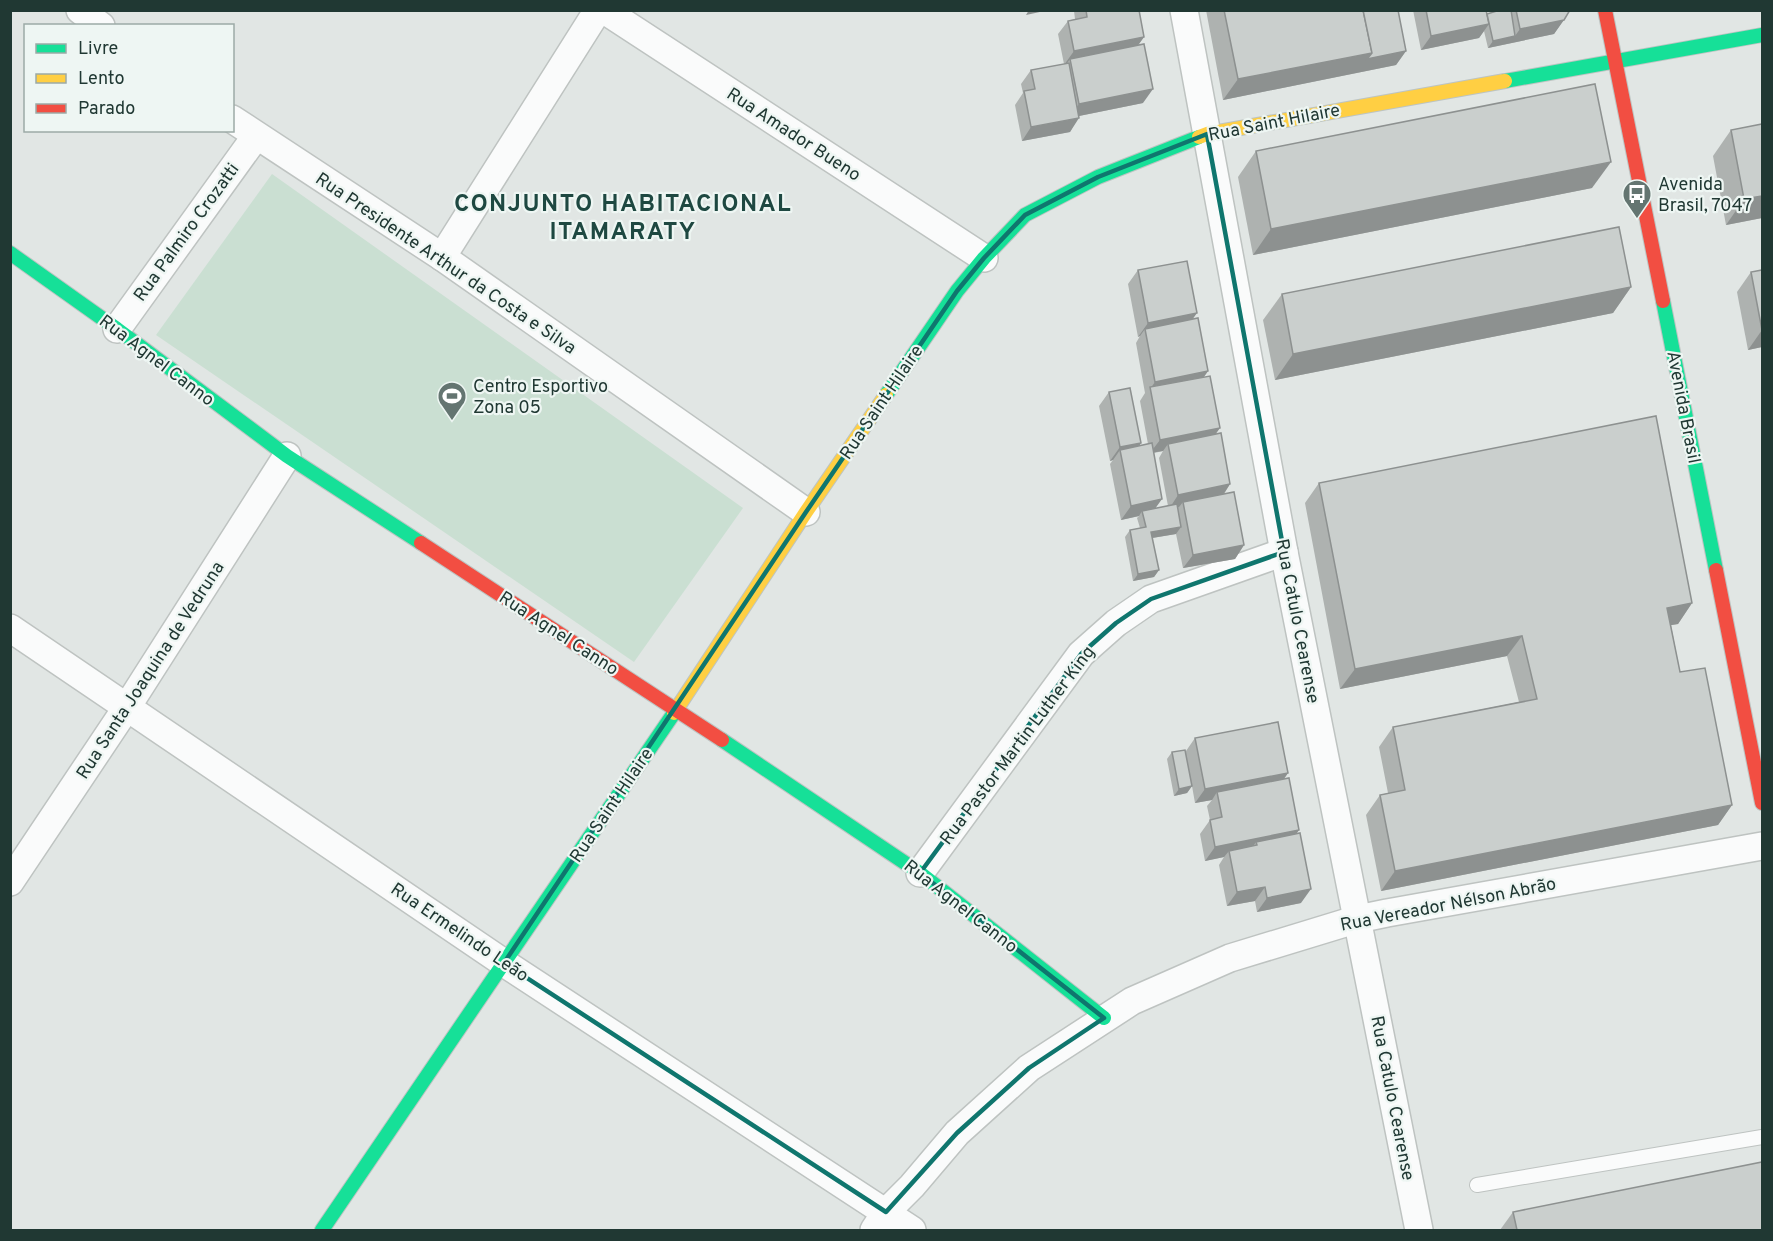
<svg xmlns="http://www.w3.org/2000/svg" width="1773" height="1241" viewBox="0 0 1773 1241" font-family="Overpass,sans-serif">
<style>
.green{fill:#cadfd2}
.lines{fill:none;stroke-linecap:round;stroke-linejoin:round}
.lane-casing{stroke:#bec3c1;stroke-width:16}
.street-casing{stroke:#bec3c1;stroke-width:30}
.fast-casing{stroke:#bdc4c2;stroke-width:16}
.slow-casing{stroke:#bdc4c2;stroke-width:16}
.jam-casing{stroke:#bdc4c2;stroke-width:16}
.lane{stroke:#fafbfb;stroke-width:14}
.street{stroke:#fafbfb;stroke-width:27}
.fast{stroke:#16e098;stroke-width:14}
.slow{stroke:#ffcf43;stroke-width:14}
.jam{stroke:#f24e42;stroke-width:14}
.wall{fill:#aeb2b0;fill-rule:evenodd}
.shaded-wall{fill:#8d9190}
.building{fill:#cacfcd;stroke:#8d9190;stroke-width:1.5}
.marked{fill:none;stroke:#0f766e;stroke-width:4.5;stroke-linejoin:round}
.labels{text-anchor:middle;stroke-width:4.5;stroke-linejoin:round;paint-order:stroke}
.street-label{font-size:18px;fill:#203833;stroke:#eef6f3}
.poi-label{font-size:18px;fill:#203833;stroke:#eef6f3;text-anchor:start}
.district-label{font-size:24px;font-weight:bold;letter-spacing:1.5px;fill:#1e4841;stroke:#eef6f3}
</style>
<rect width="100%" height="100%" fill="#e1e6e4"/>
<path class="green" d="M272,174l471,334 -109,154 -478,-327z"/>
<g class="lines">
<g class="lane-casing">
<path id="lane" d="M1477,1185l285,-48"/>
</g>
<g class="street-casing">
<g id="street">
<path d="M80,10l21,16"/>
<path d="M604,10l380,248"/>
<path d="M1184,10l100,542 135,678"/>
<path d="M232,119l210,138 364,255"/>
<path d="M442,257l156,-247"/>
<path d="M117,329l139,-193"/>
<path d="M10,628l494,335 408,267"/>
<path d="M920,873l161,-219 35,-31 35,-24 133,-47"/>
<path d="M10,882l117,-175 160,-251"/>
<path d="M874,1230l12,-18 26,-26 45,-53 72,-65 103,-67 98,-43 128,-39 29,-6 375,-67"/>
</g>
</g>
<g class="fast-casing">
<g id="fast">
<path d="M1505,81l257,-46"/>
<path d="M10,253l107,76 170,127 134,87"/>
<path d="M1663,301l53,269"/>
<path d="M886,395l71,-104 27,-33 41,-43 73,-38 101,-40"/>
<path d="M722,740l198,133 184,145"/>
<path d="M322,1230l352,-517"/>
</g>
</g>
<g class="slow-casing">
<g id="slow">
<path d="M1199,137l8,-3 298,-53"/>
<path d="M674,713l132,-201 80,-117"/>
</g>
</g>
<g class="jam-casing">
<g id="jam">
<path d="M1605,10l58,291"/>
<path d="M421,543l301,197"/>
<path d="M1716,570l46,233"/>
</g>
</g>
<use href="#lane" class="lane"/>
<use href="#street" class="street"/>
<use href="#fast" class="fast"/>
<use href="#slow" class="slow"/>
<use href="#jam" class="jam"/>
</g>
<g class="wall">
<path d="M1139,10l5,27 -6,8 5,58 -64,13 -9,16 -48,9 -7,-36 8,-12 -2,-9 10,-14 33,-6 -6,-30 10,-13 7,-2 -1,-8z"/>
<path d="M1206,10h192l8,41 -10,14 -173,35z"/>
<path d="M1413,10h73l1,4 13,-4h70l-16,24 -66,14 -4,-17 -5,7 -58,12z"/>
<path d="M1762,124v94l-36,7 -13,-69 18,-26z"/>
<path d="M1256,151l336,37 -339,67 -15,-78z"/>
<path d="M1138,270l54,49 16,52 -4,6 12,57 14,50 -6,10 20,51 -9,14 -52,9 -7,-34 -24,4 7,32 -5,7 -21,4 -8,-44 5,-7 10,-2 -3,-10 2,-2 -18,4 -11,-56 3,-4 -3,1 -11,-55 10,-14 32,51 -2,3 9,-2 -8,-43 5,-8 -9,-50 4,-7 -2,1 -10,-53zM1163,451l-4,7 9,48 -12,2 -2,-55z"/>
<path d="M1762,270v77l-14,3 -11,-58 14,-20z"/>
<path d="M1631,287l-18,26 -338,67 -12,-60 19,-26z"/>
<path d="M1319,483l373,120 -14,21 -7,1 9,47 52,133 -14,20 -337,66 -15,-76 14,-20 8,-2 -9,-46 14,-20 126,-25 -12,-46 -167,33 -35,-186z"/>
<path d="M1195,738l93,35 -4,6 15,51 -3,4 5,69 -44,9 -2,-11 -28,5 -8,-41 5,-8 -19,4 -5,-27 10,-14 -3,-14 5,-6 -17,3 -3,-17 -5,7 -13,3 -7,-37 5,-7 14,-1z"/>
<path d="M1513,1212l249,18h-262z"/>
</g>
<g class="shaded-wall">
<path d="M1029,10h20l-23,5z"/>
<path d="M1564,20l-10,14 -66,14 5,-7 22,-5 5,-7z"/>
<path d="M1489,24l-10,14 -58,12 10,-14z"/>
<path d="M1144,37l-10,14 -64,8 -4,6h-2l10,-14z"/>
<path d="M1406,51l-10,14 -173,35 15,-21 134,-26z"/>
<path d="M1153,89l-10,14 -74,15 10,-14z"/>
<path d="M1079,118l-9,14 -48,9 9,-14z"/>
<path d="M1611,162l-19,26 -339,67 18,-26z"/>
<path d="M1762,196v22l-36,7 18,-26z"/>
<path d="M1631,287l-18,26 -338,67 18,-26z"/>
<path d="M1197,313l-10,14 -42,2 -5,7 -2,1 10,-14z"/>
<path d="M1762,330v17l-14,3z"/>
<path d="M1208,371l-10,14 -48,4 5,-7z"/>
<path d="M1220,428l-10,14 -42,2 -5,7 -13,2 10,-13z"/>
<path d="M1141,443l-9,14 -12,-7 -7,10 -3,1 10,-14z"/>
<path d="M1230,484l-9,14 -38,4 -4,5 -10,2 9,-14z"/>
<path d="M1162,499l-10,14 -10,-2 -3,5 -18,4 10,-14z"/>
<path d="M1181,527l-5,7 -30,5 5,-7z"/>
<path d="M1244,545l-9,14 -52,9 10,-13z"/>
<path d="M1159,570l-5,7 -21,4 5,-7z"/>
<path d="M1692,603l-14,21 -25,4 14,-20z"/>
<path d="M1522,636l-15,20 -167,33 15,-20z"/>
<path d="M1288,773l-10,14 -61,5 -5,8 -17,3 10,-14z"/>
<path d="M1192,786l-5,7 -13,3 5,-7z"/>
<path d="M1732,805l-14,20 -337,66 14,-20z"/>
<path d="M1299,830l-10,14 -32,1 -1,-3 -7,10 -20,-1 -5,6 -19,4 10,-14z"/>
<path d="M1265,887l-10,14 -28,5 10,-14z"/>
<path d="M1311,889l-10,14 -44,9 10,-14z"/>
</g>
<g class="building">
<path d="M1086,10h53l5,27 -70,14 -6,-30 19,-4z"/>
<path d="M1224,10h139l9,43 -134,26z"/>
<path d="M1363,10h35l8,41 -39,8 5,-6z"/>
<path d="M1426,10h60l3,14 -58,12z"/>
<path d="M1500,10h11l4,26 -22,5 -6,-27z"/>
<path d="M1516,10h54l-6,10 -44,9z"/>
<path d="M1144,44l9,45 -74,15 -9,-45z"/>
<path d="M1069,63l10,55 -48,9 -7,-36 11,-2 -4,-19z"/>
<path d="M1595,84l16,78 -340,67 -15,-78z"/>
<path d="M1762,124v72l-18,3 -13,-69z"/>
<path d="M1619,227l12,60 -338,67 -11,-60z"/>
<path d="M1187,261l10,52 -49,10 -10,-53z"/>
<path d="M1762,270v60l-11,-58z"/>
<path d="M1198,318l10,53 -53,11 -10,-53z"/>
<path d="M1210,376l10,52 -60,12 -10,-53z"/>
<path d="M1130,388l11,55 -21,4 -11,-55z"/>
<path d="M1656,416l36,187 -25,5 13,64 25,-4 27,137 -337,66 -15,-76 25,-5 -12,-63 144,-28 -15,-63 -167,33 -36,-186z"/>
<path d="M1221,433l9,51 -52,11 -10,-51z"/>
<path d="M1152,443l10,56 -31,7 -11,-56z"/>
<path d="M1234,492l10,53 -51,10 -10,-53z"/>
<path d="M1177,504l4,23 -30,5 8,38 -21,4 -8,-44 16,-3 -4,-16z"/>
<path d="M1278,722l10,51 -83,16 -10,-51z"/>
<path d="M1185,750l7,36 -13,3 -7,-37z"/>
<path d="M1289,778l10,52 -84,17 -5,-27 12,-3 -5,-25z"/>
<path d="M1300,833l11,56 -44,9 -2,-11 -28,5 -8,-41 28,-6 -1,-3z"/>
<path d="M1762,1162v68h-245l-4,-18z"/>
</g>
<path class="marked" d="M1207,134l77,418 -133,47 -35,24 -35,31 -161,219 184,145 -75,50 -72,65 -71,79 -382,-249 302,-451 151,-221 27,-33 41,-43 73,-38z"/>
<defs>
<g id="bus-pin" transform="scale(1.5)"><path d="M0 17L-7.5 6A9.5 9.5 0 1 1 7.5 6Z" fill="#647571" stroke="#eef6f3"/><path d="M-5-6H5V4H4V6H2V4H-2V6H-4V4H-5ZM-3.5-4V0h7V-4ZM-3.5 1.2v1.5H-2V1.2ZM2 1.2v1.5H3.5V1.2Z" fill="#fff"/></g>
<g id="stadium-pin" transform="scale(1.5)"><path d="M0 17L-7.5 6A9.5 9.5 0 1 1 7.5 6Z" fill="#647571" stroke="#eef6f3"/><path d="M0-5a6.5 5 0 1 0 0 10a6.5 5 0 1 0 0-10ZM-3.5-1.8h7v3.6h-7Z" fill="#fff"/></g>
</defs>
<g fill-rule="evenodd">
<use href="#bus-pin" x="1637" y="194"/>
<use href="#stadium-pin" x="452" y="396"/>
</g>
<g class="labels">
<g class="street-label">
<text transform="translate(1274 122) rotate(-11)" y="6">Rua Saint Hilaire</text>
<text transform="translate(794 134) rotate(33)" y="6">Rua Amador Bueno</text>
<text transform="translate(186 232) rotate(-54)" y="6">Rua Palmiro Crozatti</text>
<text transform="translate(446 263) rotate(34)" y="6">Rua Presidente Arthur da Costa e Silva</text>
<text transform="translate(157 360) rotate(37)" y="6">Rua Agnel Canno</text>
<text transform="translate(881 402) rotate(-56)" y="6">Rua Saint Hilaire</text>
<text transform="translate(1684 407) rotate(79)" y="6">Avenida Brasil</text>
<text transform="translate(1298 621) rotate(79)" y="6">Rua Catulo Cearense</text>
<text transform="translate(559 633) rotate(33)" y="6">Rua Agnel Canno</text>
<text transform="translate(150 670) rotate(-57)" y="6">Rua Santa Joaquina de Vedruna</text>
<text transform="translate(1017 745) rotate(-53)" y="6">Rua Pastor Martin Luther King</text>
<text transform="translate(611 805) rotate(-56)" y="6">Rua Saint Hilaire</text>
<text transform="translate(1448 904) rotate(-11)" y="6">Rua Vereador Nélson Abrão</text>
<text transform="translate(961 906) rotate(38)" y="6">Rua Agnel Canno</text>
<text transform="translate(460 932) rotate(34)" y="6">Rua Ermelindo Leão</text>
<text transform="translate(1393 1098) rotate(79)" y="6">Rua Catulo Cearense</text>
</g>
<g class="poi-label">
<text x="1658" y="190">Avenida<tspan x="1658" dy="21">Brasil, 7047</tspan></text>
<text x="473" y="392">Centro Esportivo<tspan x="473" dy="21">Zona 05</tspan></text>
</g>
<g class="district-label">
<text x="623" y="211">CONJUNTO HABITACIONAL<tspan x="623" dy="28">ITAMARATY</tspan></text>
</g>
</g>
<rect width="1773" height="1241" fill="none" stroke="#203833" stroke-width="24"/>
<rect x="24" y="24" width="210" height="108" fill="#eef6f3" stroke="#9caaa6" stroke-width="1.5"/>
<rect x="36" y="44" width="30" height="9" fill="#16e098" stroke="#9caaa6" stroke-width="1.5"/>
<text x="78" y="54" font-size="18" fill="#203833">Livre</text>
<rect x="36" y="74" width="30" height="9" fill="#ffcf43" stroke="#9caaa6" stroke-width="1.5"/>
<text x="78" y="84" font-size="18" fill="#203833">Lento</text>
<rect x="36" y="104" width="30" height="9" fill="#f24e42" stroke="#9caaa6" stroke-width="1.5"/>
<text x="78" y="114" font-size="18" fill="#203833">Parado</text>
</svg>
